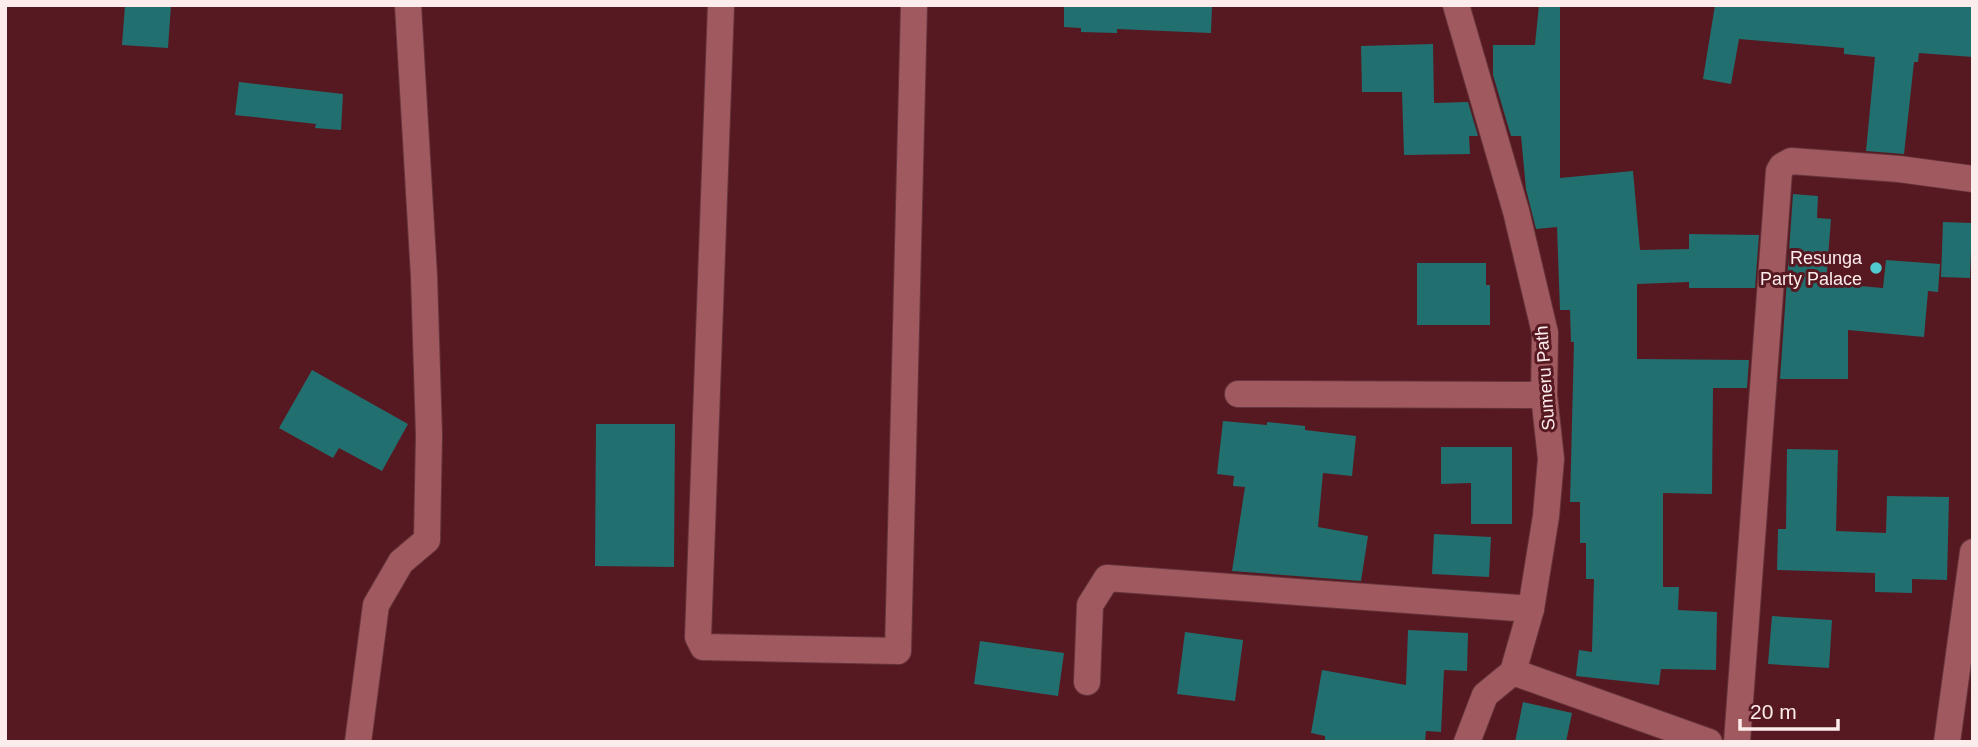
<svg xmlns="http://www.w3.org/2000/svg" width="1978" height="747" viewBox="0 0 1978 747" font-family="Arial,sans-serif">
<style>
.building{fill:#226f70}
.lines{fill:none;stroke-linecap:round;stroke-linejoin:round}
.minor-casing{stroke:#65343c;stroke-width:28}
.minor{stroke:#a05a5f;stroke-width:26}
.poi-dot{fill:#52cdcf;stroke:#571921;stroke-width:2.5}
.labels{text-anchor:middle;stroke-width:6;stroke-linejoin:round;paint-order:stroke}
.poi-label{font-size:18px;fill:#fcecec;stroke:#571921;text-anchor:end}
.street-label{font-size:18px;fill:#fcecec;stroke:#571921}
</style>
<rect width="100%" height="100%" fill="#571921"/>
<g class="building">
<path d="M125,5h46l-3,43 -46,-3z"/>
<path d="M1064,5h148l-1,28 -94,-4v4l-36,-1v-4l-17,-1z"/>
<path d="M1539,5h21v173l73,-7 7,79 49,-1v-15l70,1 -4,53h-66v-6l-52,2v75l112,1 -2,28h-34l-1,106 -49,-1v94h16l-1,23 39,2 -1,58 -55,-1 -2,16 -83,-9 3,-26 13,2 2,-73h-8v-36h-6v-41h-10l4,-160h-3l-1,-32h-10l-3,-83 -21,2 -10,-40 -5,-53h-10l-18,-61v-30h42z"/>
<path d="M1715,5h258v52l-54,-4 -1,9h-4l-10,92 -38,-3 9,-94 -31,-3v-6l-105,-9 -8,45 -28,-5z"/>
<path d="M1433,44l1,59 34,-1 10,34h-9l1,18 -66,1 -2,-63h-40l-1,-46z"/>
<path d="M239,82l104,12 -2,36 -26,-2 1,-4 -81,-9z"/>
<path d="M1793,194l25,2 -1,22 14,1 -5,64 57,5 3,-28 54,4 -2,28 -10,-1 -4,46 -76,-7v49h-68z"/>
<path d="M1943,222l29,1 -2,55 -29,-1z"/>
<path d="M1417,263h69v22h4v40h-73z"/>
<path d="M312,370l96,54 -26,47 -43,-23 -6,10 -54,-30z"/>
<path d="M1223,421l44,4v-3l38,4v4l51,6 -4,40 -29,-3 -5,54 50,9 -7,45 -129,-10 13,-84 -12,-1 1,-10 -17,-2z"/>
<path d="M596,424h79l-1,143 -79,-1z"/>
<path d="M1441,447h71v77h-41v-41l-30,1z"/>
<path d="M1787,449l51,1 -2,81 50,2 1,-37 62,1 -2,83 -35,-1v14l-37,-1v-19l-98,-3 1,-41h8z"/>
<path d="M1434,534l57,3 -2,40 -57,-3z"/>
<path d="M1772,616l60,4 -3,48 -61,-4z"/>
<path d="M1408,630l60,3 -1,38 -23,-1 -3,62 -15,-1 -1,11h-100v-6l-14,-3 11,-63 84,15z"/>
<path d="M1185,632l58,8 -8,61 -58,-7z"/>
<path d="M980,641l84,12 -6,43 -84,-12z"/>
<path d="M1523,702l49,11 -6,29h-51z"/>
</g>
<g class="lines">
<g class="minor-casing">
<g id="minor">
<path d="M721,5l-23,632 5,10 195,4 16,-646"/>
<path d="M1456,5l60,206 29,122 -1,62 7,64 -5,57 -15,93 -18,63 -28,23 -18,47"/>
<path d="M1238,394l306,1"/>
<path d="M1513,672l196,70"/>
<path d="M1087,682l3,-77 17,-27 424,31"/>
<path d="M358,742l18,-137 25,-43 26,-22 2,-105 -5,-159 -16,-271"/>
<path d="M1737,742l42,-571 3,-5 9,-5 108,8 74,10"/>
<path d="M1947,742l26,-190"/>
</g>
</g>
<use href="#minor" class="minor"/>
</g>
<circle class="poi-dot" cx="1876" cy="268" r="7"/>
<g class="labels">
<g class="poi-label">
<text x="1862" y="264">Resunga<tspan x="1862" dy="21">Party Palace</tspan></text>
</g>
<g class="street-label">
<text transform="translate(1545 378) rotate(-94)" y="6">Sumeru Path</text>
</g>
</g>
<rect width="1978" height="747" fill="none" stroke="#fcecec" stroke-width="14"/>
<path d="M1740 719v10h98v-10" fill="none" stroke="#fcecec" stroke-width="3.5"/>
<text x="1750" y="719" font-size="21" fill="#fcecec" stroke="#571921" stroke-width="5" paint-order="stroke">20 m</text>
</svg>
